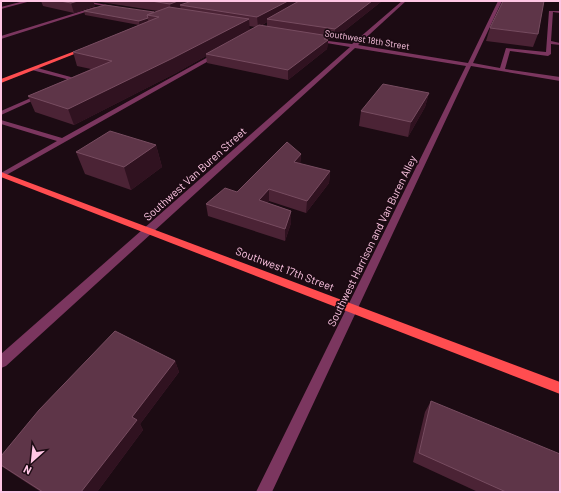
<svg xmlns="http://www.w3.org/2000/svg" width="561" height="493" viewBox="0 0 561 493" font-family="Barlow,sans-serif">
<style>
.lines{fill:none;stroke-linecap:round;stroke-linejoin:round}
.minor{fill:#7b365f;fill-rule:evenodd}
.major{fill:#ff4d50;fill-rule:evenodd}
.wall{fill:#4b2335;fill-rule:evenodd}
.shaded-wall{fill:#301220}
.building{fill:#5e3548;stroke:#774c60}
.labels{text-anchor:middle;stroke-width:3.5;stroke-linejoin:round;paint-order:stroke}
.far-street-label{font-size:9px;fill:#ffc6e4;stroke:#1c0b13}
.street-label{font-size:11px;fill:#ffc6e4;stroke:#1c0b13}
</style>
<rect width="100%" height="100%" fill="#1c0b13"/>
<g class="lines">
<g class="minor">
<path d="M24,1h7l-30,8v-2z"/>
<path d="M76,1h9l33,6 -2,1z"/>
<path d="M402,1h4l-48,44 110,18 30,-62h4l-29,62 27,5 6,-20 40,4 3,-41h11v2l-7,-1 -2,29 9,2v2l-9,-1v10l-3,2 -38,-5 -5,18 55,8v4l-89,-15 -199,426h-16l210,-426 -111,-18 -349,318 -5,2v-14l349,-307 -35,-6 -2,-2 39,5z"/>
<path d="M95,7l3,1 -97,31v-3z"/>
<path d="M219,51l3,2 -1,1 -220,124v-5l56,-32 -56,-17v-4l61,18z"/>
<path d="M34,67l44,12 1,1 -8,4h-4v-2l3,-2 -38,-10 -1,-1z"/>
<path d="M40,94l5,1 -44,20v-4z"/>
</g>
<g class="major">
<path d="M83,48l4,1 -86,34v-4z"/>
<path d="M1,172l559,210v12l-559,-217z"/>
</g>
</g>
<g class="wall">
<path d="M41,1h52l2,5 -21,7 -31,-7z"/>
<path d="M94,1h288l-48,38h-6l-1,10 -39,31 -81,-17 -1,-7 -30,17 -102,52 -39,-13 -7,-16 63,-27 -14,-3 -4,-14 66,-27 -54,-10 -1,-4 70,1 4,-1zM267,22v5l-6,-1zM249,26l7,1 -7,3z"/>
<path d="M490,28l48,6 -5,13 -47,-6z"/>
<path d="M429,93l-4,14 -17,30 -49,-11 2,-15z"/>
<path d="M156,145l6,22 -31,23 -46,-16 -9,-22z"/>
<path d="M301,154l-1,10 30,7 -1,12 -23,30 -37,-12 -2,2 24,8v12l-6,18 -77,-25 -2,-12 31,-12z"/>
<path d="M175,361l4,11 -39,52 3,6 -46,62h-56l-40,-26v-10z"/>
<path d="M431,401l129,91h-82l-65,-30 12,-50z"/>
</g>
<g class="shaded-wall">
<path d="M78,1h15l2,5 -21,7 -3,-10z"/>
<path d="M178,1h16l-14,4 1,5 -10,3 -1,-9z"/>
<path d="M288,1h16l-37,18v3l-9,5 -1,-10z"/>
<path d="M372,1h10l-48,38 1,-10z"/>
<path d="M148,18v4l-9,3v-4z"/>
<path d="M249,19l1,13 -44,22v2l-30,17 -102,52 -6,-16z"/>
<path d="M329,36l-2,13 -39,31v-10z"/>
<path d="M429,93l-4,14 -17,30 3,-15z"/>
<path d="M156,145l6,22 -31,23 -7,-23z"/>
<path d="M301,154l-1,12 -6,-4z"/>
<path d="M330,171l-1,12 -23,30 1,-12z"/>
<path d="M269,189v12l-9,11 -1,-12z"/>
<path d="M291,211v12l-6,18v-12z"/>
<path d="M175,361l4,11 -39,52 3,6 -46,62h-16l51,-75z"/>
</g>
<g class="building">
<path d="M60,1h18l-7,2z"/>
<path d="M151,1h27l-8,3z"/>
<path d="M192,1h96l-31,16 -77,-12z"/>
<path d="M299,1h73l-37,28 -68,-10z"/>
<path d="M503,1h41l-6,33 -48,-6z"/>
<path d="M105,5l49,7 -7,3 1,3 -9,3 -55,-10z"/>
<path d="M169,7l80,12 -76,39 -105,51 -40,-13 84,-35 -39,-9 86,-35 -12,-2z"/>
<path d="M259,25l70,11 -5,3 4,1 -40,30 -82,-16z"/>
<path d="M383,84l46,9 -18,29 -50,-11z"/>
<path d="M110,131l46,14 -32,22 -48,-15z"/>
<path d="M287,142l14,12 -7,8 36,9 -23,30 -38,-12 -10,11 32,11 -6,18 -79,-25 19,-16 12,4z"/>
<path d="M115,331l60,30 -43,56 5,3 -56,72h-38l-42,-27v-9l38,-46z"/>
<path d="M431,401l129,53v38h-54l-87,-39z"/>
</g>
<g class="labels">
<g class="far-street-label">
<text transform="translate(367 40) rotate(9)" y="3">Southwest 18th Street</text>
</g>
<g class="street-label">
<text transform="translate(195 174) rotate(-42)" y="4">Southwest Van Buren Street</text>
<text transform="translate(372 241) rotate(-64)" y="4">Southwest Harrison and Van Buren Alley</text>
<text transform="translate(285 269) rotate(21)" y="4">Southwest 17th Street</text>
</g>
</g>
<rect width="561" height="493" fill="none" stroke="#ffc6e4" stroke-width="4"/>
<g transform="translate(32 461) rotate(207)" stroke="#1c0b13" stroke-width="3" paint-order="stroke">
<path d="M0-3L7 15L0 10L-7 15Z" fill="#ffc6e4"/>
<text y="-6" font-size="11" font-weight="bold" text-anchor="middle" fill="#ffc6e4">N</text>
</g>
</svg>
